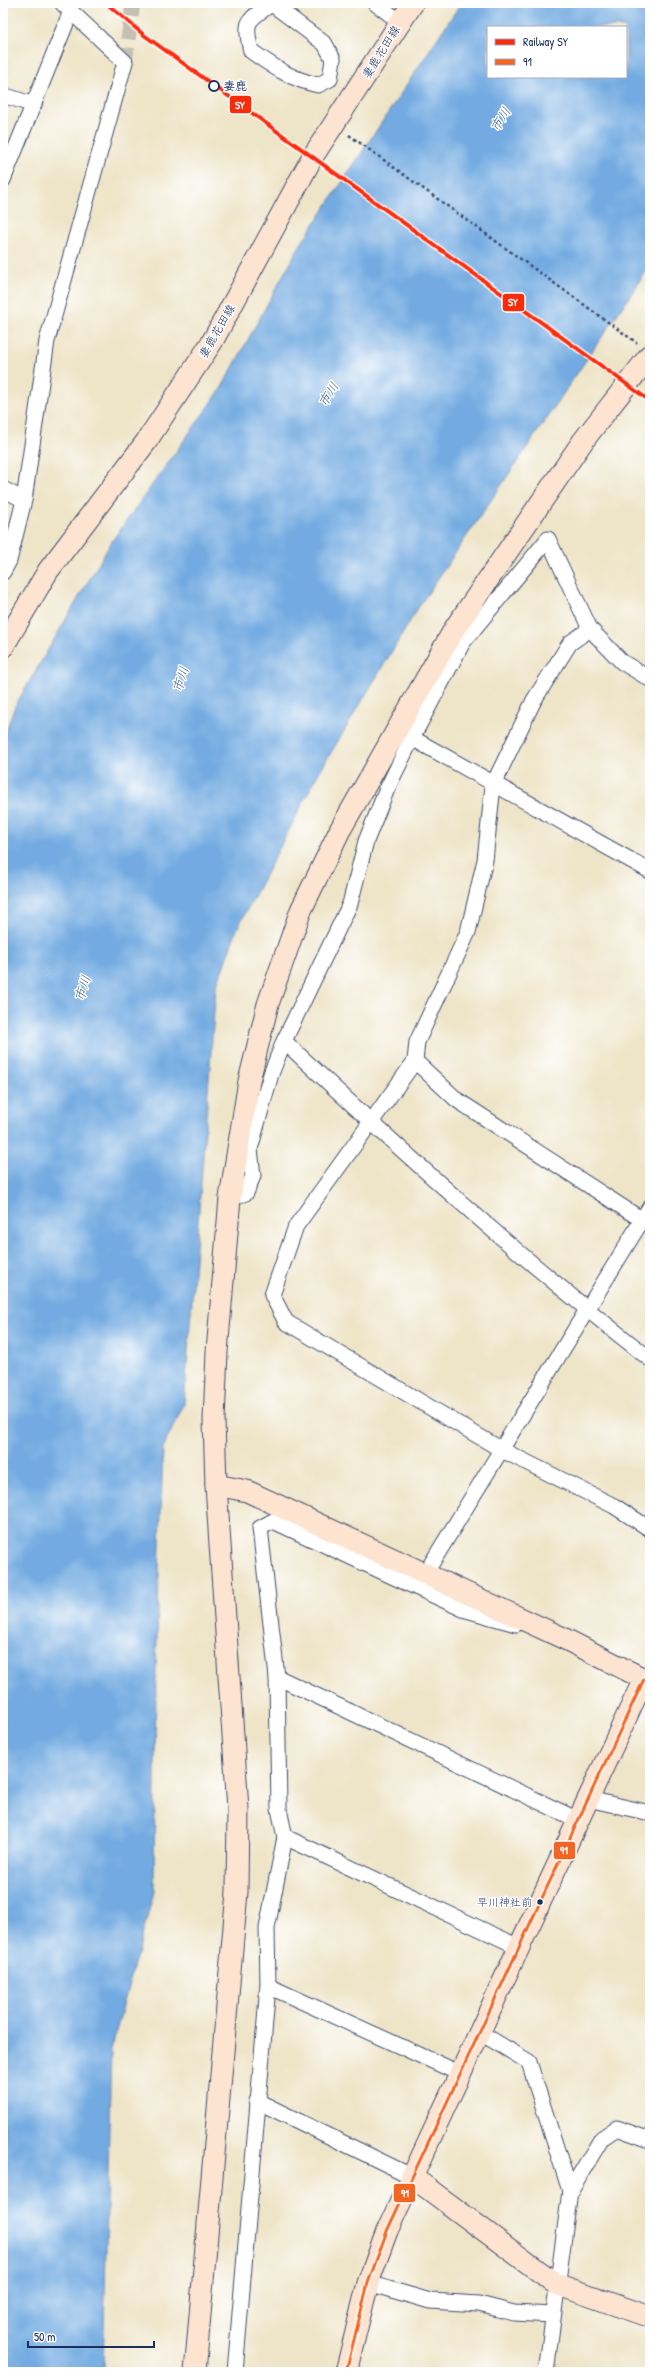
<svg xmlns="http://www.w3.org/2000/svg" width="653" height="2375" viewBox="0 0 653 2375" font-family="'Patrick Hand','Klee One',sans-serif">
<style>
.water{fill:#72aae1;stroke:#466ca0;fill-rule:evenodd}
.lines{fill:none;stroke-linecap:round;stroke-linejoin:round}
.street-tunnel{stroke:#c4c0b2;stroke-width:15;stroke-dasharray:15 8;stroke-linecap:butt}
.street-casing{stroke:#3b4a6e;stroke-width:17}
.secondary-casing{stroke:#3b4a6e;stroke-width:23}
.path{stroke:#3b4a6e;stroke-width:2.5;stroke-dasharray:3 3;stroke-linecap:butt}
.street{stroke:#fff;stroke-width:15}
.secondary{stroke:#fde4d1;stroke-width:21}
.bus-1-casing{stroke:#fff;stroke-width:6}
.bus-1{stroke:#f26522;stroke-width:3}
.rail-1-casing{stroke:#fff;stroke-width:7}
.rail-1{stroke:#fa2b08;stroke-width:4}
.stop-dot{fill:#fff;stroke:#1b2f5e;stroke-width:2}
.bus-dot{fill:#1b2f5e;stroke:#fff;stroke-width:1.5}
.labels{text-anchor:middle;stroke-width:3;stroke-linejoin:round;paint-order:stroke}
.bus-label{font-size:11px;fill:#1b2f5e;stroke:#fff;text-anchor:end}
.street-label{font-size:12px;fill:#1b2f5e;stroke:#fff}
.stop-label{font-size:12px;font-weight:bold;fill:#1b2f5e;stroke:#fff;text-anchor:start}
.water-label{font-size:13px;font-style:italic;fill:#395a8c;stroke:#fff}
.line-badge{stroke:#fff;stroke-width:1.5}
.badge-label{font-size:11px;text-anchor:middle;font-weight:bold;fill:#fff}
</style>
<rect width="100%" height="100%" fill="#fff"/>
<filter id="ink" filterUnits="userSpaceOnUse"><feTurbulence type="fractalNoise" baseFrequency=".025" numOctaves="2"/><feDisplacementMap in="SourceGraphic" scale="8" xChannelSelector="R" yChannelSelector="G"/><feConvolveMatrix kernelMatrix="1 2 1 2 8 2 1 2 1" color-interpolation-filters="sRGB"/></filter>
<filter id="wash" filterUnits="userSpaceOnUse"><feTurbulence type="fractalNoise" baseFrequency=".012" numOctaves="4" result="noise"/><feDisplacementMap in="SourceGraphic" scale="16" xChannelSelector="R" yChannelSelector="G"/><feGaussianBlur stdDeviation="0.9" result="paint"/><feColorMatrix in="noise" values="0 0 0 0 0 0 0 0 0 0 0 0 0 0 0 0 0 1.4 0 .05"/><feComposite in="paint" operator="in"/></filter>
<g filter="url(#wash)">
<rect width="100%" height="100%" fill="#eee4c7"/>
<path class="water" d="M461,3h189v263l-232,342 -101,168 -80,153 -21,58 -32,417 -21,44 -7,223 -2,221 -43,158 -8,322h-100v-1633l12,-33 97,-165 109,-152 76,-139zM488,27h138v50h-138z"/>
</g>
<g filter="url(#ink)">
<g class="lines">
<path class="street-tunnel" d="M125,62l8,-59"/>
<g class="street-casing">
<g id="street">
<path d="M375,3l25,19"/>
<path d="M272,4l53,40 8,15 -3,20 -12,6c-28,-6 -44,-18 -67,-34 -8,-33 -2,-30 21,-48"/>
<path d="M3,95l31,10"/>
<path d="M3,180l68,-169"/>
<path d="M3,489l21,11"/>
<path d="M3,572l6,-11 15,-61 23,-159 78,-279 -63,-59"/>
<path d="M590,629l-20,14 -36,57 -41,85 -8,75 -17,72 -51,110 -2,19 -119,165 -24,69 14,27 216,128 112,56 36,23"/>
<path d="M463,642l85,-103 42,90 32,33 28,17"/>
<path d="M412,738l238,133"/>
<path d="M284,1041c117,110 238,219 366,318"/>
<path d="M415,1061l42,39 193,125"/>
<path d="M230,1198l16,-5 7,-17 -3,-27 21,-75 13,-33 66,-137 16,-63 21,-52 25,-51 51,-96 -8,-14"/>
<path d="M425,1574l225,-367"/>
<path d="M277,1677l301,143"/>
<path d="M588,1799l62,14"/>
<path d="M285,1837l234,110"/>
<path d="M268,1986l191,87"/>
<path d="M479,2032l50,30 41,129 -24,181"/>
<path d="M257,2101l154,75"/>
<path d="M570,2191l32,-53 15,-10 33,12"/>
<path d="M368,2283l62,18 49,3 35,9 39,2"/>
<path d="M235,2372l33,-386 -1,-58 18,-91 -6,-28 -2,-132 -17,-149 13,-7 190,88 53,15"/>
</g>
</g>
<g class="secondary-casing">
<g id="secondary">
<path d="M3,647l45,-76 98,-129 66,-100 101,-186 100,-153"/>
<path d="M216,1485l31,6 316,147 87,44"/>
<path d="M411,2176l145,108 94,33"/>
<path d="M195,2372l42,-480 1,-83 -22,-324 -2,-65 3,-68 13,-154 19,-117 19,-77 33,-94 39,-80 115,-202 128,-187 67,-86"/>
<path d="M346,2372l22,-89 19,-52 257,-552"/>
</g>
</g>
<path class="path" d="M349,135l288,208"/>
<use href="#street" class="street"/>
<use href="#secondary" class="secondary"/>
<g class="bus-1-casing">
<path id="bus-1" d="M346,2372l22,-89 19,-52 257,-552"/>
</g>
<use href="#bus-1" class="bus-1"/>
<g class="rail-1-casing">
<path id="rail-1" d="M106,3l38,32 506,366"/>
</g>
<use href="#rail-1" class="rail-1"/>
</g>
</g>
<circle class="stop-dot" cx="214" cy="86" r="5"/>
<circle class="bus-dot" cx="540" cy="1902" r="3.5"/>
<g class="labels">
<g class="bus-label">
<text x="532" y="1906">早川神社前</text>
</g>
<g class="street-label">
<text transform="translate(381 52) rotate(-58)" y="4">妻鹿花田線</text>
<text transform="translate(217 331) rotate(-60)" y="4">妻鹿花田線</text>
</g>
<g class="stop-label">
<text x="223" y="90">妻鹿</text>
</g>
<g class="water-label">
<text transform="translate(500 119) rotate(-58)" y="5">市川</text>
<text transform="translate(328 394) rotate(-58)" y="5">市川</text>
<text transform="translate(180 679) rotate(-72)" y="5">市川</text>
<text transform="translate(82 988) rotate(-72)" y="5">市川</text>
</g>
</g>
<g class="line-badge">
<rect x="229" y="95" width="23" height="19" rx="4" fill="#fa2b08"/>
<rect x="502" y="293" width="23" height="19" rx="4" fill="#fa2b08"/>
<rect x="553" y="1841" width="23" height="19" rx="4" fill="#f26522"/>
<rect x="393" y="2183" width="23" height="20" rx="4" fill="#f26522"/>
</g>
<g class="badge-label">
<text x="240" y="109">SY</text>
<text x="513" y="306">SY</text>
<text x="564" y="1854">91</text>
<text x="405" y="2197">91</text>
</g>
<rect width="653" height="2375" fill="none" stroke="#fff" stroke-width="16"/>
<rect x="487" y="26" width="140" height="52" fill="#ffffff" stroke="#a4acbf"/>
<rect x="495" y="39" width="20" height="6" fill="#fa2b08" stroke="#a4acbf"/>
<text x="523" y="46" font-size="12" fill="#1b2f5e">Railway SY</text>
<rect x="495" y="59" width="20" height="6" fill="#f26522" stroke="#a4acbf"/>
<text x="523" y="66" font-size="12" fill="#1b2f5e">91</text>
<path d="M28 2341v6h126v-6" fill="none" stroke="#1b2f5e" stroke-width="2"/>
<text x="34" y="2341" font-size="12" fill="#1b2f5e" stroke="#ffffff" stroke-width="3" paint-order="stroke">50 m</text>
</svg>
